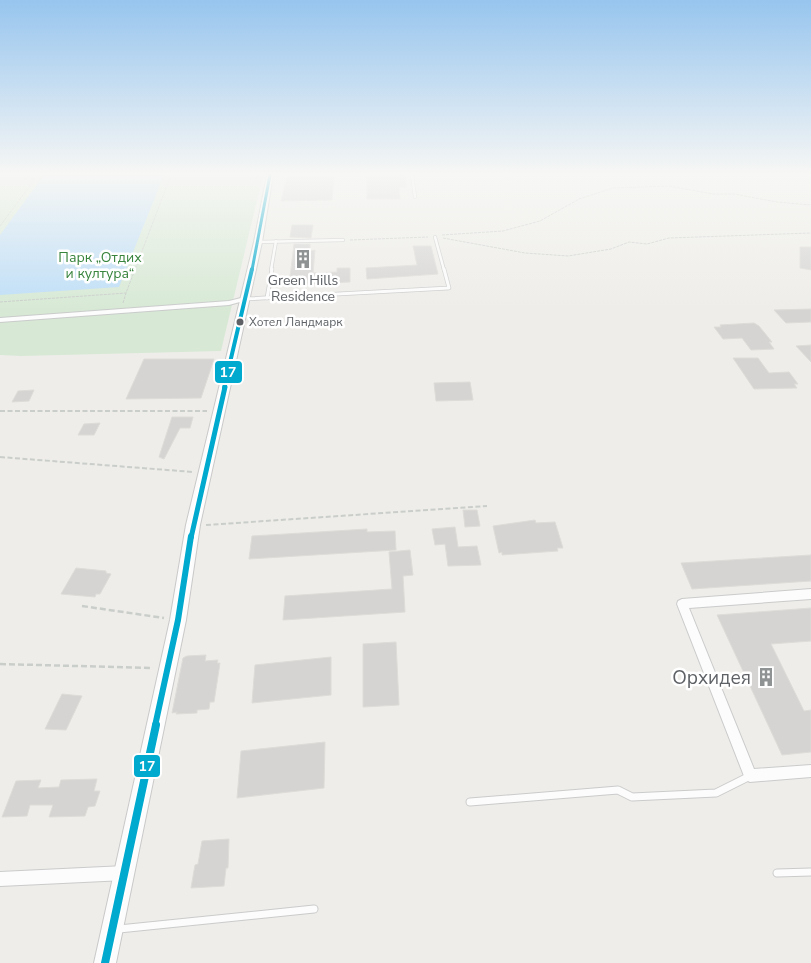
<svg xmlns="http://www.w3.org/2000/svg" width="811" height="963" viewBox="0 0 811 963" font-family="'Nunito Sans',sans-serif">
<style>
.green{fill:#d7e9d5}
.water{fill:#bedef7}
.building{fill:#d5d4d2;stroke:#dedcd8}
.lines{fill:none;stroke-linecap:round;stroke-linejoin:round}
.lane-far2-casing{stroke:#cacbcb;stroke-width:4}
.lane-far1-casing{stroke:#cacbcb;stroke-width:4.5}
.lane-casing{stroke:#cacbcb;stroke-width:9}
.street-casing{stroke:#cacbcb;stroke-width:2}
.secondary-casing{stroke:#c9c9c9;stroke-width:2}
.path-far2{stroke:#cacecb;stroke-width:1;stroke-dasharray:3 1;stroke-linecap:butt}
.path-far1{stroke:#cacecb;stroke-width:2;stroke-dasharray:5 2.5;stroke-linecap:butt}
.path{stroke:#cacecb;stroke-width:2.5;stroke-dasharray:6 3;stroke-linecap:butt}
.lane-far2{stroke:#fcfcfc;stroke-width:2.5}
.lane-far1{stroke:#fcfcfc;stroke-width:3}
.lane{stroke:#fcfcfc;stroke-width:7}
.street{fill:#fcfcfc;fill-rule:evenodd}
.secondary{fill:#fcfcfc;fill-rule:evenodd}
.bus-1-far4-casing{stroke:#fff;stroke-width:5.5}
.bus-1-far3-casing{stroke:#fff;stroke-width:7}
.bus-1-far2-casing{stroke:#fff;stroke-width:9}
.bus-1-far1-casing{stroke:#fff;stroke-width:10}
.bus-1-casing{stroke:#fff;stroke-width:11}
.bus-1-far4{stroke:#00a9ce;stroke-width:3}
.bus-1-far3{stroke:#00a9ce;stroke-width:4}
.bus-1-far2{stroke:#00a9ce;stroke-width:5}
.bus-1-far1{stroke:#00a9ce;stroke-width:6}
.bus-1{stroke:#00a9ce;stroke-width:8}
.bus-dot{fill:#5e6266;stroke:#fff;stroke-width:2}
.labels{text-anchor:middle;stroke-width:5;stroke-linejoin:round;paint-order:stroke}
.far-bus-label{font-size:12px;fill:#5e6266;stroke:#fff;text-anchor:start}
.far-park-label{font-size:14px;fill:#38843d;stroke:#fff}
.far-poi-label{font-size:14px;fill:#5e6266;stroke:#fff}
.near-poi-label{font-size:19px;fill:#5e6266;stroke:#fff;text-anchor:end}
.line-badge{stroke:#fff;stroke-width:2}
.badge-label{font-size:14px;text-anchor:middle;font-weight:bold;fill:#fff}
</style>
<rect width="100%" height="100%" fill="#eeede9"/>
<path class="green" d="M0,175h263l-42,176 -200,5 -21,-1z"/>
<path class="water" d="M44,175h120l-45,112 -119,8v-60z"/>
<g class="building">
<path d="M367,175h38l1,12h-7l1,12h-33z"/>
<path d="M334,176l-2,24 -51,1 6,-24z"/>
<path d="M292,225h21l-2,13 -21,-1z"/>
<path d="M294,244h16v7l5,-1 -2,23 24,-1v-4h13v14l-61,3z"/>
<path d="M413,246h18l7,28 -71,5 -1,-11 51,-3z"/>
<path d="M800,247h11v23l-11,-2z"/>
<path d="M811,309v13l-25,1 -12,-13z"/>
<path d="M754,323l5,3 13,16h-3l5,7 -23,1 -9,-12 -19,1 -9,-12h7l-1,-2z"/>
<path d="M811,345v17l-15,-16z"/>
<path d="M733,358h25l11,15 20,-1 9,12h-4l3,4 -43,1z"/>
<path d="M144,359h70l-13,39 -75,1z"/>
<path d="M470,382l3,18 -37,1 -2,-18z"/>
<path d="M34,390l-5,11 -17,1 6,-11z"/>
<path d="M172,417h21l-3,11h-10l-16,31 -5,-2z"/>
<path d="M100,423l-6,12h-16l6,-11z"/>
<path d="M463,510h14l3,16 -15,1z"/>
<path d="M535,520l1,3 19,-1 8,26h-6l1,3 -56,4v-3l-3,1 -6,-27z"/>
<path d="M455,527l3,20 19,-1 4,19 -33,1 -3,-22 -10,1 -3,-16z"/>
<path d="M367,529v3l28,-1 1,19 -147,9 3,-23z"/>
<path d="M410,550l3,25 -10,1 2,36 -122,8 2,-24 107,-7 -3,-37z"/>
<path d="M811,555v26l-119,8 -11,-26z"/>
<path d="M76,568l30,3v2l5,1 -11,20h-4l-1,3 -34,-3z"/>
<path d="M811,608v33l-40,3 33,67 7,-1v42l-29,3 -65,-140z"/>
<path d="M396,642l3,63 -36,2v-63z"/>
<path d="M206,655l-1,6 13,-1 -1,3h3l-6,39h-4l-1,7 -12,1v3l-21,1 1,-2 -5,1 11,-55 4,-2z"/>
<path d="M331,657v38l-79,8 3,-38z"/>
<path d="M62,694l20,2 -16,34 -21,-1z"/>
<path d="M325,742l-1,46 -87,10 4,-47z"/>
<path d="M97,779l-3,12h6l-5,15 -7,1 -3,9 -36,1 4,-12h-23l-3,11 -25,1 14,-36 25,-1 -3,8 21,-1 2,-7z"/>
<path d="M229,839l-1,29h-2l-2,18 -33,2 4,-23 3,-1 4,-23z"/>
</g>
<g class="lines">
<g class="lane-far2-casing">
<g id="lane-far2">
<path d="M412,175l3,22"/>
<path d="M435,237l9,33"/>
<path d="M258,242l85,-2"/>
<path d="M271,270l5,-29"/>
</g>
</g>
<g class="lane-far1-casing">
<g id="lane-far1">
<path d="M267,298l5,-29"/>
<path d="M245,299l204,-11 -5,-19"/>
</g>
</g>
<g class="lane-casing">
<g id="lane">
<path d="M470,802l148,-12 14,7 84,-4 34,-17"/>
<path d="M777,873l34,-1"/>
<path d="M119,929l195,-20"/>
</g>
</g>
<g class="street-casing">
<g id="street">
<path d="M245,297l2,1v2l-18,5 -229,17v-4l229,-17z"/>
<path d="M811,589v10l-122,9 65,161 57,-4v12l-61,5 -4,-2 -2,-4 -67,-172 1,-3 4,-2z"/>
<path d="M125,866l5,2 2,5 -2,5 -5,2 -125,6v-14z"/>
</g>
</g>
<g class="secondary-casing">
<path id="secondary" d="M267,175h6l-11,67 -62,283 -14,95 -70,343h-22l76,-343 16,-95 68,-283z"/>
</g>
<g class="path-far2">
<path d="M0,226l38,-51"/>
<path d="M442,235l61,-4 37,-10 39,-22 34,-11 56,-2 44,8h21l43,8 34,3"/>
<path d="M443,238l82,15 43,3 43,-7 18,-7 18,2 22,-6 142,-5"/>
<path d="M350,240l78,-3"/>
<path d="M0,302l126,-9 45,-118"/>
<path d="M123,303l3,-10"/>
</g>
<g class="path-far1">
<path d="M0,411h207"/>
<path d="M0,457l193,15"/>
<path d="M206,525l281,-19"/>
</g>
<g class="path">
<path d="M82,606l82,12"/>
<path d="M0,664l153,4"/>
</g>
<use href="#lane-far2" class="lane-far2"/>
<use href="#lane-far1" class="lane-far1"/>
<use href="#lane" class="lane"/>
<use href="#street" class="street"/>
<use href="#secondary" class="secondary"/>
<g class="bus-1-far4-casing">
<path id="bus-1-far4" d="M252,270l18,-95"/>
</g>
<g class="bus-1-far3-casing">
<path id="bus-1-far3" d="M224,388l28,-119"/>
</g>
<g class="bus-1-far2-casing">
<path id="bus-1-far2" d="M191,538l34,-151"/>
</g>
<g class="bus-1-far1-casing">
<path id="bus-1-far1" d="M155,726l23,-106 13,-84"/>
</g>
<g class="bus-1-casing">
<path id="bus-1" d="M105,963l51,-238"/>
</g>
<use href="#bus-1-far4" class="bus-1-far4"/>
<use href="#bus-1-far3" class="bus-1-far3"/>
<use href="#bus-1-far2" class="bus-1-far2"/>
<use href="#bus-1-far1" class="bus-1-far1"/>
<use href="#bus-1" class="bus-1"/>
</g>
<linearGradient id="sky" x2="0" y2="1"><stop stop-color="#97c5ee"/><stop offset="0.56" stop-color="#f7f7f5"/><stop offset="1" stop-color="#f7f7f5" stop-opacity="0"/></linearGradient>
<rect width="811" height="310" fill="url(#sky)"/>
<defs>
<g id="building-bare" transform="scale(1.5)"><path d="M-4-6H4V6H1V3H-1V6H-4ZM-2.5-4.3h1.7v1.8h-1.7ZM.8-4.3h1.7v1.8H.8ZM-2.5-1h1.7V.8h-1.7ZM.8-1h1.7V.8H.8Z" fill="#909394" stroke="#fff" stroke-width="2.5" paint-order="stroke"/></g>
</defs>
<g fill-rule="evenodd">
<use href="#building-bare" x="303" y="259"/>
<use href="#building-bare" x="766" y="677"/>
</g>
<circle class="bus-dot" cx="240" cy="322" r="4.5"/>
<g class="labels">
<g class="far-bus-label">
<text x="249" y="326">Хотел Ландмарк</text>
</g>
<g class="far-park-label">
<text x="100" y="262">Парк „Отдих<tspan x="100" dy="16">и култура“</tspan></text>
</g>
<g class="far-poi-label">
<text x="303" y="285">Green Hills<tspan x="303" dy="16">Residence</tspan></text>
</g>
<g class="near-poi-label">
<text x="751" y="684">Орхидея</text>
</g>
</g>
<g class="line-badge">
<rect x="214" y="360" width="29" height="24" rx="5" fill="#00a9ce"/>
<rect x="133" y="754" width="28" height="24" rx="5" fill="#00a9ce"/>
</g>
<g class="badge-label">
<text x="228" y="377">17</text>
<text x="147" y="771">17</text>
</g>
</svg>
